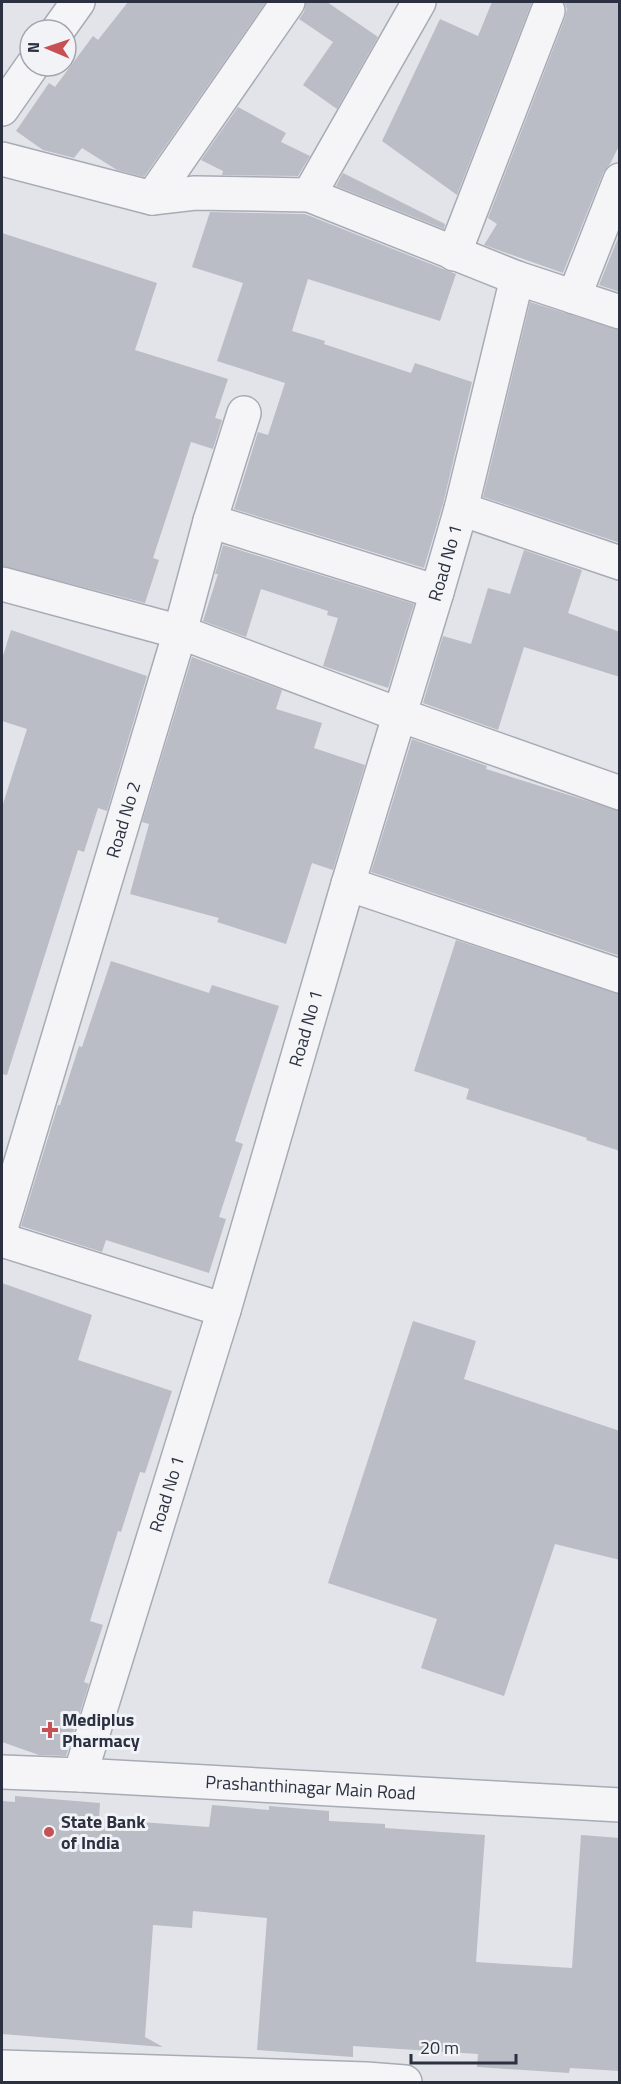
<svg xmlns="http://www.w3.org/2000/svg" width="621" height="2084" viewBox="0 0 621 2084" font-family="'Titillium Web',sans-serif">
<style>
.building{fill:#babdc6}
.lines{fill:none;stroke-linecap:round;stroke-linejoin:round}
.street-casing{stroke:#a7abb4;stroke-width:36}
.street{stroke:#f5f5f8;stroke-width:33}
.poi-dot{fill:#c65054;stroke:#f2f3f7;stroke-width:2}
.labels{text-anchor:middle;stroke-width:6;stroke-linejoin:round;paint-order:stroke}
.street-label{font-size:18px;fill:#2b3141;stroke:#f2f3f7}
.poi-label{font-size:18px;font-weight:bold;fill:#2b3141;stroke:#f2f3f7;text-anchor:start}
</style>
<rect width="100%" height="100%" fill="#e2e4ea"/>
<g class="building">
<path d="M128,2h138l-122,175 -27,-7 -35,-22 -8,10 -31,-8 -27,-19 33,-48 6,4 38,-51 5,4z"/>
<path d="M306,2h21l51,35 -41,72 -34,-24 30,-43 -34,-23 5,-7z"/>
<path d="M492,2h40l-75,193 -75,-54 58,-122 38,17z"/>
<path d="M564,2h56v142l-10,20 -7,9 -40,100 -79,-28 13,-21 -9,-6 77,-200 2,-9z"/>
<path d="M238,107l48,26 -5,9 29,14 -12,20 -76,-1 1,-4 -22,-11z"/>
<path d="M343,173l102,51 -1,5 -108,-43z"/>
<path d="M210,212l95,2 151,60 -16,47 -132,-42 -16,52 33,10 -1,3 87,29 4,-10 57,19 -29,122 -19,64 -190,-59 24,-77 10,3 17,-52 -68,-22 26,-78 -51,-16z"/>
<path d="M2,233l155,50 -22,67 93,29 -13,39 7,2 -9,29 -22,-7 -38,116 6,2 -14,43 -143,-37z"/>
<path d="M620,233v59l-21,-7z"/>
<path d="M530,302l90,28v213l-137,-46z"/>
<path d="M223,545l191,59 -26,84 -65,-22 15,-48 -11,-3 1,-4 -67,-22 -15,48 -43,-16 15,-47h-3z"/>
<path d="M524,550l58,20 -14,43 52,19v45l-96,-30 -26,83 -75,-27 20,-67 28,8 17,-56 22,6z"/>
<path d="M11,630l136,46 -40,135 -9,-3 -14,44 -6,-2 -71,225 -5,-1v-267l25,-78 -25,-8v-62z"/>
<path d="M192,657l90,33 -6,19 46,14 -8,25 51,17 -32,105 -21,-7 -26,81 -69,-22 2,-4 -89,-24 19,-70 -7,-2z"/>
<path d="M412,739l75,27 -1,3 134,42v145l-249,-84z"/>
<path d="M456,940l164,54v157l-34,-11 1,-2 -121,-39 3,-10 -55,-18z"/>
<path d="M111,961l98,32 3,-8 67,21 -44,135 8,3 -24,73 7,2 -17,54 -103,-33 -4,12 -81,-26 37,-121h2l19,-59 3,1z"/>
<path d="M2,1283l90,32 -14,45 94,31 -27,82 -5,-1 -19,60 -3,-1 -28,90 13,4 -19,57 5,2 -23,72 -27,-1 -37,-13z"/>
<path d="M413,1321l63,20 -12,38 156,52v129l-65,-16 -51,152 -83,-28 16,-49 -109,-36z"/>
<path d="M15,1796l85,7 -1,16 110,8 3,-22 57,5v-4l60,5v10l56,3v4l100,7 -9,127 96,6 9,-133 39,3v233l-50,-3 -1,5 -92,-6 1,-13 -125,-8v11l-96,-7 10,-132 -74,-7 -1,17 -39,-3 -8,112 18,10 -161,-13v-233l13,1z"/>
</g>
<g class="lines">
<g class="street-casing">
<g id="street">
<path d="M58,30l20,-28"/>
<path d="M2,109l30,-43"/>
<path d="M2,159l150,39 43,-5 114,2 208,83 103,34"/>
<path d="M309,195l110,-193"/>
<path d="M152,198l136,-196"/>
<path d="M454,254l94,-243"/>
<path d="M574,297l46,-117"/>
<path d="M461,509l159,54"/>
<path d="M210,521l227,71"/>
<path d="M2,584l178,48 220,83 220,78"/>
<path d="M348,884l272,92"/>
<path id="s1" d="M2,1225l178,-593 30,-111 34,-108"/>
<path d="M2,1240l222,70"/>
<path id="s2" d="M2,1772l78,3 540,30"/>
<path id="s3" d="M80,1775l144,-465 124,-426 89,-292 24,-83 56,-231"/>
<path d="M2,2067l364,12 39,3"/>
</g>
</g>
<use href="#street" class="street"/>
</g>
<g class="poi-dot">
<path d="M47 1721h6v6h6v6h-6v6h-6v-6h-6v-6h6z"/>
<circle cx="49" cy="1832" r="6"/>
</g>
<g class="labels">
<g class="street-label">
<text dy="6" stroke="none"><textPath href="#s3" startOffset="1266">Road No 1</textPath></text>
<text dy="6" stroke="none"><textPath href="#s1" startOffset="423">Road No 2</textPath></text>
<text dy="6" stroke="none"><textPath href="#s3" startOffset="780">Road No 1</textPath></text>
<text dy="6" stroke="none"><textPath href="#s3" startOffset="294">Road No 1</textPath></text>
<text dy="6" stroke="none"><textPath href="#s2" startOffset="309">Prashanthinagar Main Road</textPath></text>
</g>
<g class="poi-label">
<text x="62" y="1726">Mediplus<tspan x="62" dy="21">Pharmacy</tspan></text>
<text x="61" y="1828">State Bank<tspan x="61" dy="21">of India</tspan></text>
</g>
</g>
<rect width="621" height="2084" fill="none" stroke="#2b3141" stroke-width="6"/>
<g transform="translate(48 48) rotate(272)"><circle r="28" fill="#f2f3f7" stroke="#a2a5ae" stroke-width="1.5"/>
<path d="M0-4.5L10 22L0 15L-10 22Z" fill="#c65054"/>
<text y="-9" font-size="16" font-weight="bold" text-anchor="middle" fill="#2b3141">N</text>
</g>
<path d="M411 2054v9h105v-9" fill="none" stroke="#2b3141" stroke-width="3"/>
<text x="420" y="2054" font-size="18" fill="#2b3141" stroke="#f2f3f7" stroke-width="4.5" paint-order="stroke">20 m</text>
</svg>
